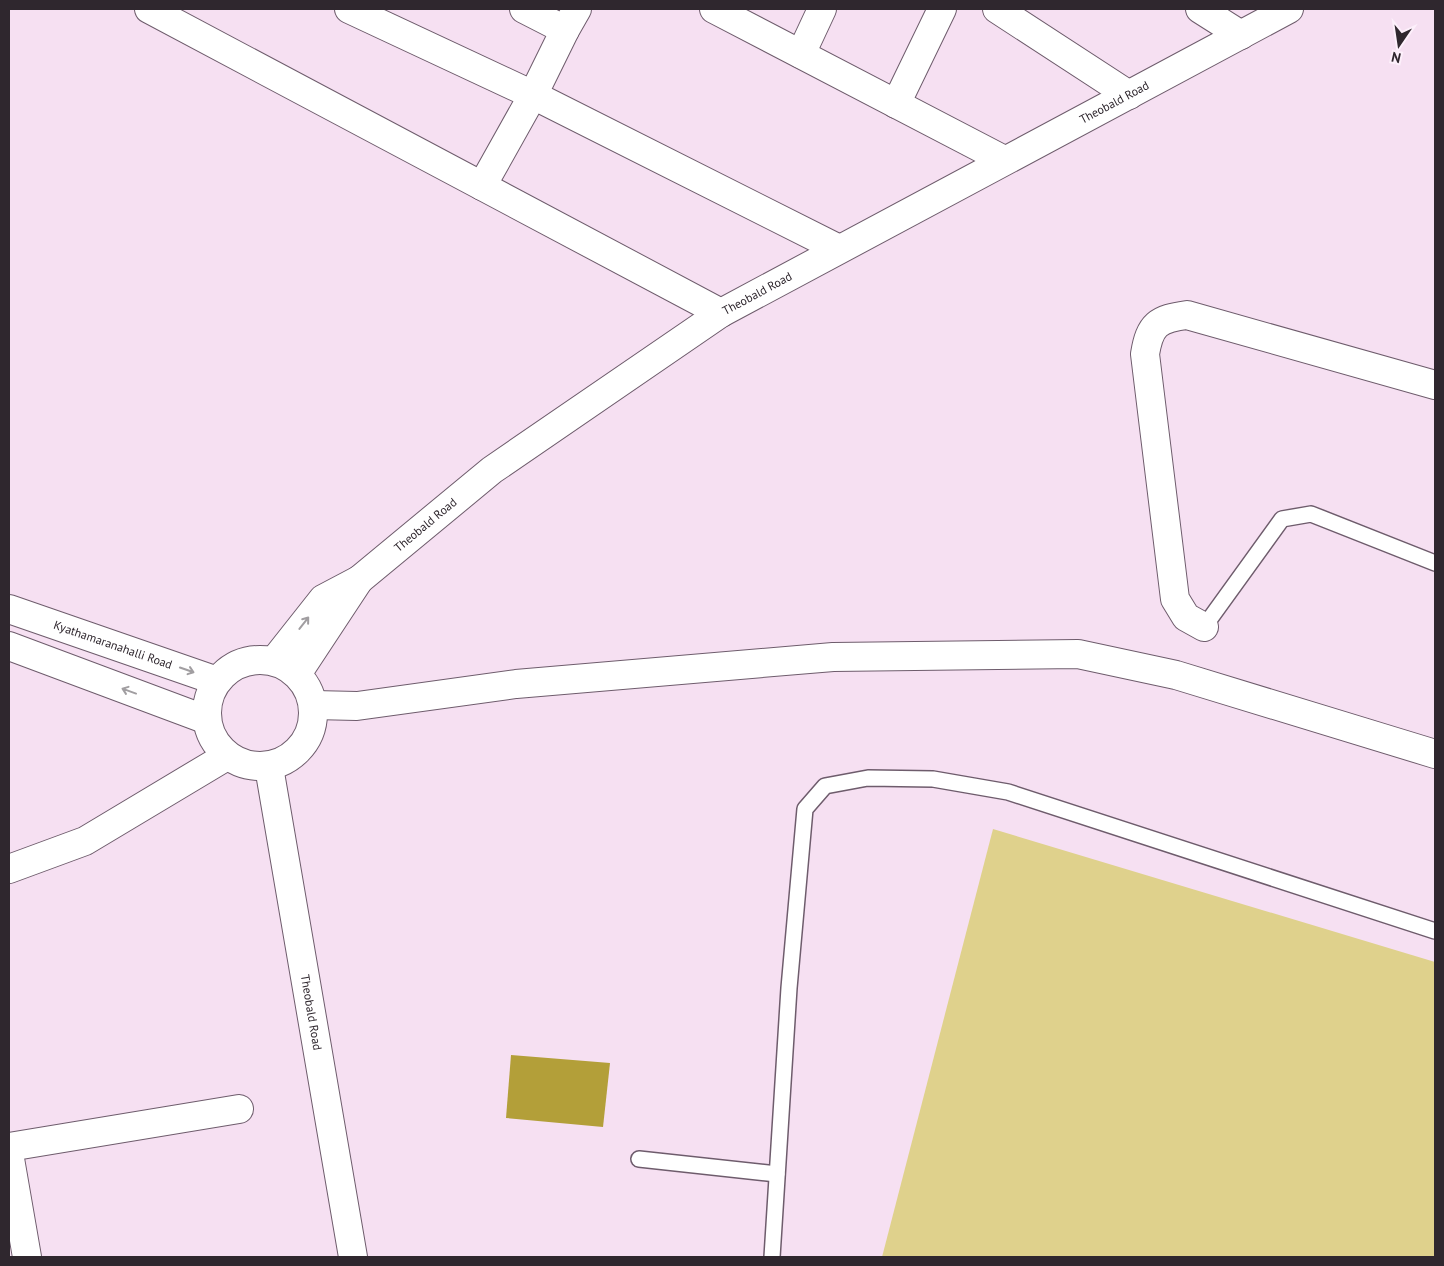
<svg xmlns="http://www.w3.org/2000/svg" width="1444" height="1266" viewBox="0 0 1444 1266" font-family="'PT Sans',sans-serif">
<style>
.green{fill:#dfd18c}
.water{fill:#b39f39}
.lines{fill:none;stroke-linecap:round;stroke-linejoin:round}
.lane-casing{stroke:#6e5c6c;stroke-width:18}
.street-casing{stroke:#6e5c6c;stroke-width:30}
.secondary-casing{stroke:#6e5c6c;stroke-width:30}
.lane{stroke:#fff;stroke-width:15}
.street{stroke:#fff;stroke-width:28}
.secondary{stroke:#fff;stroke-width:28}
.oneway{stroke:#a19ea1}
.labels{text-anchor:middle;stroke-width:4;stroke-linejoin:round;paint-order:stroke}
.street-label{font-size:12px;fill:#2f272e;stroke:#fdf0fb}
</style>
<rect width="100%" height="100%" fill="#f6e0f2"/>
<path class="green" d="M993,829l442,133v295h-553z"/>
<path class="water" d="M511,1055l99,8 -7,64 -97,-9z"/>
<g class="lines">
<g class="lane-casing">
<g id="lane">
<path d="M1204,627l78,-108 29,-5 124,49"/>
<path d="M639,1159l138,15"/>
<path d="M772,1257l17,-269 16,-179 20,-23 43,-8 65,1 75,13 427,139"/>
</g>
</g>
<g class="street-casing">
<g id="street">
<path d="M149,9l572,304"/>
<path d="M349,9l184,86 306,154"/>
<path d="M714,9l290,151"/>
<path d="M997,9l132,86"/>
<path d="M1200,9l41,26"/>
<path d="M565,30l12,-21"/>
<path d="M801,54l21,-45"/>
<path d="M896,104l46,-95"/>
<path d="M482,186l51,-91 32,-65 -41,-21"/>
<path d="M1204,627l-18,-10 -11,-18 -30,-245c5,-30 13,-35 42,-39l248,70"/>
<path d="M314,705l43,1 159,-22 317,-27 245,-3 98,21 259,79"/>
<path d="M9,869l76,-28 142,-85"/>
<path d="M9,1147l230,-38"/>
<path d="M9,1153l18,104"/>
</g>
</g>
<g class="secondary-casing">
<g id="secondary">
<path id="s1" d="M9,609l208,72"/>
<path d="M9,646l198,74"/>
<circle cx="260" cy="713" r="53"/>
<path d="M274,661l49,-62 36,-19"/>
<path id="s2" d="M297,674l62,-94 133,-110 229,-157 568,-304"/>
<path id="s3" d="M269,767l84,490"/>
</g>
</g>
<use href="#lane" class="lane"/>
<use href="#street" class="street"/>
<use href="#secondary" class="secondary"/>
</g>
<defs><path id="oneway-shaft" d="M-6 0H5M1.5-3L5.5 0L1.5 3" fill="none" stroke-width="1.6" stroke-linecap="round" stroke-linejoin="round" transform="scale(1.25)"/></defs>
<g class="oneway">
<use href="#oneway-shaft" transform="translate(304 623) rotate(-52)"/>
<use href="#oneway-shaft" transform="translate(187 670) rotate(19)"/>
<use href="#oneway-shaft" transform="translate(129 691) rotate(-160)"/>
</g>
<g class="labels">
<g class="street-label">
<text dy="4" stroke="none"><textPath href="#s2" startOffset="1009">Theobald Road</textPath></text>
<text dy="4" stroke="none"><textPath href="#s2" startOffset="604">Theobald Road</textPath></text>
<text dy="4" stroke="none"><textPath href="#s2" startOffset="199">Theobald Road</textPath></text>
<text dy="4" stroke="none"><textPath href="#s1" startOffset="110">Kyathamaranahalli Road</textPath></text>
<text dy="4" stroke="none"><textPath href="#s3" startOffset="249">Theobald Road</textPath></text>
</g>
</g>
<rect width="1444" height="1266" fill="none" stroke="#2f272e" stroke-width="20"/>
<g transform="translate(1399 45) rotate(193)" stroke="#fdf0fb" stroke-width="4" paint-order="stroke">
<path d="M0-4L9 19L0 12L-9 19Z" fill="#2f272e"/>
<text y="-8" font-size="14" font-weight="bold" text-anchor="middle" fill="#2f272e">N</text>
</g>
</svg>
